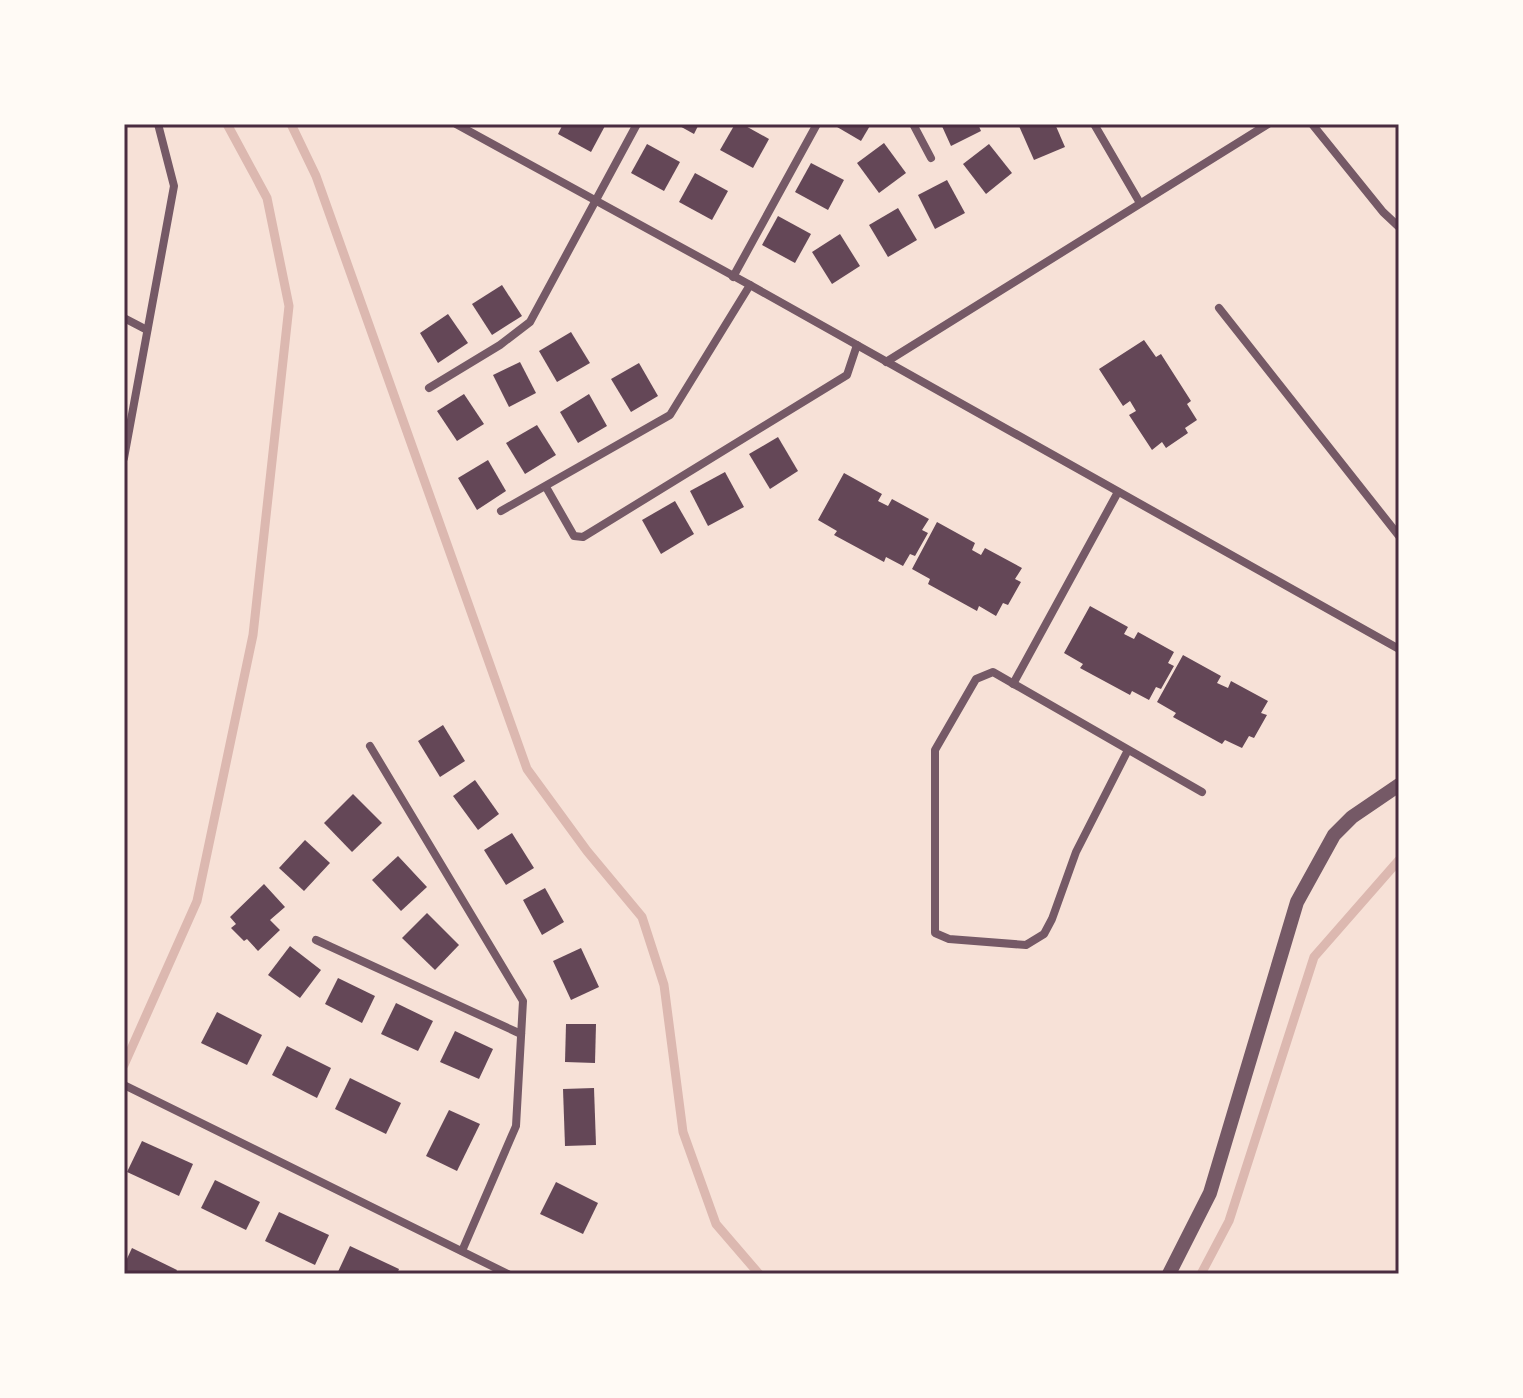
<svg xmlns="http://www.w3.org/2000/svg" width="1523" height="1398" viewBox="0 0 1523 1398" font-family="'Public Sans',sans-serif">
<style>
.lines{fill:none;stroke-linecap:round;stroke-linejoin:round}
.stream{stroke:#dcb8b0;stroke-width:9}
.building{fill:#644757}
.minor{stroke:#755966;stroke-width:8}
.tertiary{stroke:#755966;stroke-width:14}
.neatline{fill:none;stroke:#4a2c40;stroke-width:3}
</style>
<rect width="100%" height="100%" fill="#f7e1d7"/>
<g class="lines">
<g class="stream">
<path d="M291,124l25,52 211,593 60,82 55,66 22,68 19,147 33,92 43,50"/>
<path d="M124,1065l73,-164 56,-266 36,-329 -22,-108 -40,-74"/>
<path d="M1201,1274l28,-53 85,-264 85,-97"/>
</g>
</g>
<g class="building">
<path d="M563,124h43l-15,28 -33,-18z"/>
<path d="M676,124h23l-5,10z"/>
<path d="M735,124h7l27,15 -16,29 -33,-18z"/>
<path d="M832,124h39l-10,17z"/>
<path d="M941,124h37l3,7 -30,15z"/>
<path d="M1024,124h31l10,23 -31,13 -15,-34z"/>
<path d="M884,143l22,30 -27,20 -22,-30z"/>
<path d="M647,144l33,18 -16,29 -33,-18z"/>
<path d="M989,144l23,29 -26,21 -23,-30z"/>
<path d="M811,163l33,17 -16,30 -33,-18z"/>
<path d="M695,173l33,18 -16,29 -33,-18z"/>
<path d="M947,180l18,33 -30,16 -17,-34z"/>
<path d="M898,208l19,32 -29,17 -19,-32z"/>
<path d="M778,216l33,18 -16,29 -33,-18z"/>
<path d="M840,234l20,32 -28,18 -20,-32z"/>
<path d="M502,285l20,31 -30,19 -20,-31z"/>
<path d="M448,314l20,29 -30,20 -18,-30z"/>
<path d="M571,332l19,31 -33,19 -18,-31z"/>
<path d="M1144,340l12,17 5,-3 30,47 -4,3 10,16 -12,8 3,5 -22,15 -4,-6 -10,8 -23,-35 7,-4 -6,-10 -7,5 -24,-37z"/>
<path d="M520,362l16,31 -27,14 -16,-32z"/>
<path d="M639,363l19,33 -27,16 -20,-33z"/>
<path d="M464,394l20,30 -27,17 -20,-30z"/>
<path d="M589,394l18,32 -29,17 -18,-31z"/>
<path d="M537,425l19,30 -31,19 -19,-31z"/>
<path d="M778,437l20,34 -28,18 -21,-35z"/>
<path d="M488,460l18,31 -29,19 -19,-32z"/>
<path d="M725,472l19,35 -36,19 -18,-35z"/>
<path d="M844,473l38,21 -4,7 10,5 4,-7 37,20 -7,11 6,3 -13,23 -5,-2 -7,12 -17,-9 -2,5 -50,-27 3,-4 -19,-11z"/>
<path d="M675,501l19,33 -33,20 -19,-34z"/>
<path d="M937,522l38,21 -3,7 9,5 4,-7 37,20 -7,11 6,3 -13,23 -5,-2 -7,13 -17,-10 -2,5 -49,-27 2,-5 -18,-10z"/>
<path d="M1090,606l38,21 -4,7 10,5 4,-7 36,20 -6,11 6,3 -13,23 -5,-2 -7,13 -17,-9 -2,4 -50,-27 3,-4 -19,-11z"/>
<path d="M1183,655l38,21 -4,7 11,5 3,-7 37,20 -7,12 6,2 -13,23 -5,-2 -7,12 -17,-8 -3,4 -49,-27 3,-4 -19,-11z"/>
<path d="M443,725l22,36 -25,16 -22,-36z"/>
<path d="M475,780l24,34 -21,16 -25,-34z"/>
<path d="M353,794l29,29 -30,29 -28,-29z"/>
<path d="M512,833l22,35 -28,17 -22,-35z"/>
<path d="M305,840l25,23 -26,28 -25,-23z"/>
<path d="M398,856l29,31 -26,24 -29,-31z"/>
<path d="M264,884l21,23 -15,13 10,10 -22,21 -11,-12 -3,2 -13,-13 5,-4 -6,-7z"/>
<path d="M545,888l19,34 -22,13 -19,-35z"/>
<path d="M427,913l32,32 -24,25 -33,-32z"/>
<path d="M290,946l31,24 -21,28 -32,-23z"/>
<path d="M581,948l18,39 -28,13 -18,-39z"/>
<path d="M338,978l37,18 -13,27 -37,-19z"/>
<path d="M396,1003l37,18 -15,30 -37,-17z"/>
<path d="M217,1012l45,23 -15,30 -46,-22z"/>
<path d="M566,1024h30l-1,39 -30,-1z"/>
<path d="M455,1031l38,18 -14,30 -39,-17z"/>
<path d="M287,1046l44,22 -14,30 -45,-23z"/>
<path d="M350,1078l51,25 -15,31 -51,-25z"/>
<path d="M594,1088l2,57 -31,1 -2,-57z"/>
<path d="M449,1110l31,14 -23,47 -31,-15z"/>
<path d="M142,1141l51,23 -14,32 -52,-24z"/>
<path d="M215,1180l45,22 -14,28 -45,-22z"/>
<path d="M556,1182l42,21 -15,31 -43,-20z"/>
<path d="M279,1212l50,23 -14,30 -50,-24z"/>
<path d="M350,1246l49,23 -2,5h-60z"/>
<path d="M132,1248l45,22 -2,4h-51v-9z"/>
</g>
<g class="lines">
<g class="minor">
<path d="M456,124l294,161 649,364"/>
<path d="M913,124l18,34"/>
<path d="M1094,124l46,79"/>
<path d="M1312,124l71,88 16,15"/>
<path d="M733,277l84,-153"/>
<path d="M1219,308l180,228"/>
<path d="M124,318l23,12"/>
<path d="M886,362l382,-238"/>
<path d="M429,388l71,-43 30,-23 107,-198"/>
<path d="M124,458l50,-272 -16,-62"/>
<path d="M546,487l28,49 9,1 264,-162 10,-30"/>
<path d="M501,511l169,-96 80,-130"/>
<path d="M1013,684l105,-192"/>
<path d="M370,746l153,255 -7,125 -54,125"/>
<path d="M1128,750l-52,102 -24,67 -8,15 -18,11 -77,-6 -14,-6v-183l41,-71 17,-7 209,120"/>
<path d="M316,940l205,94"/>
<path d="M124,1085l384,189"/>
</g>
<path class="tertiary" d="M1169,1274l41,-81 87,-291 37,-67 18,-18 47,-32"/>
</g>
<rect width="1523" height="1398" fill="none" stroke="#fffaf5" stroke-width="252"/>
<rect x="126" y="126" width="1271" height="1146" class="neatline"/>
</svg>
